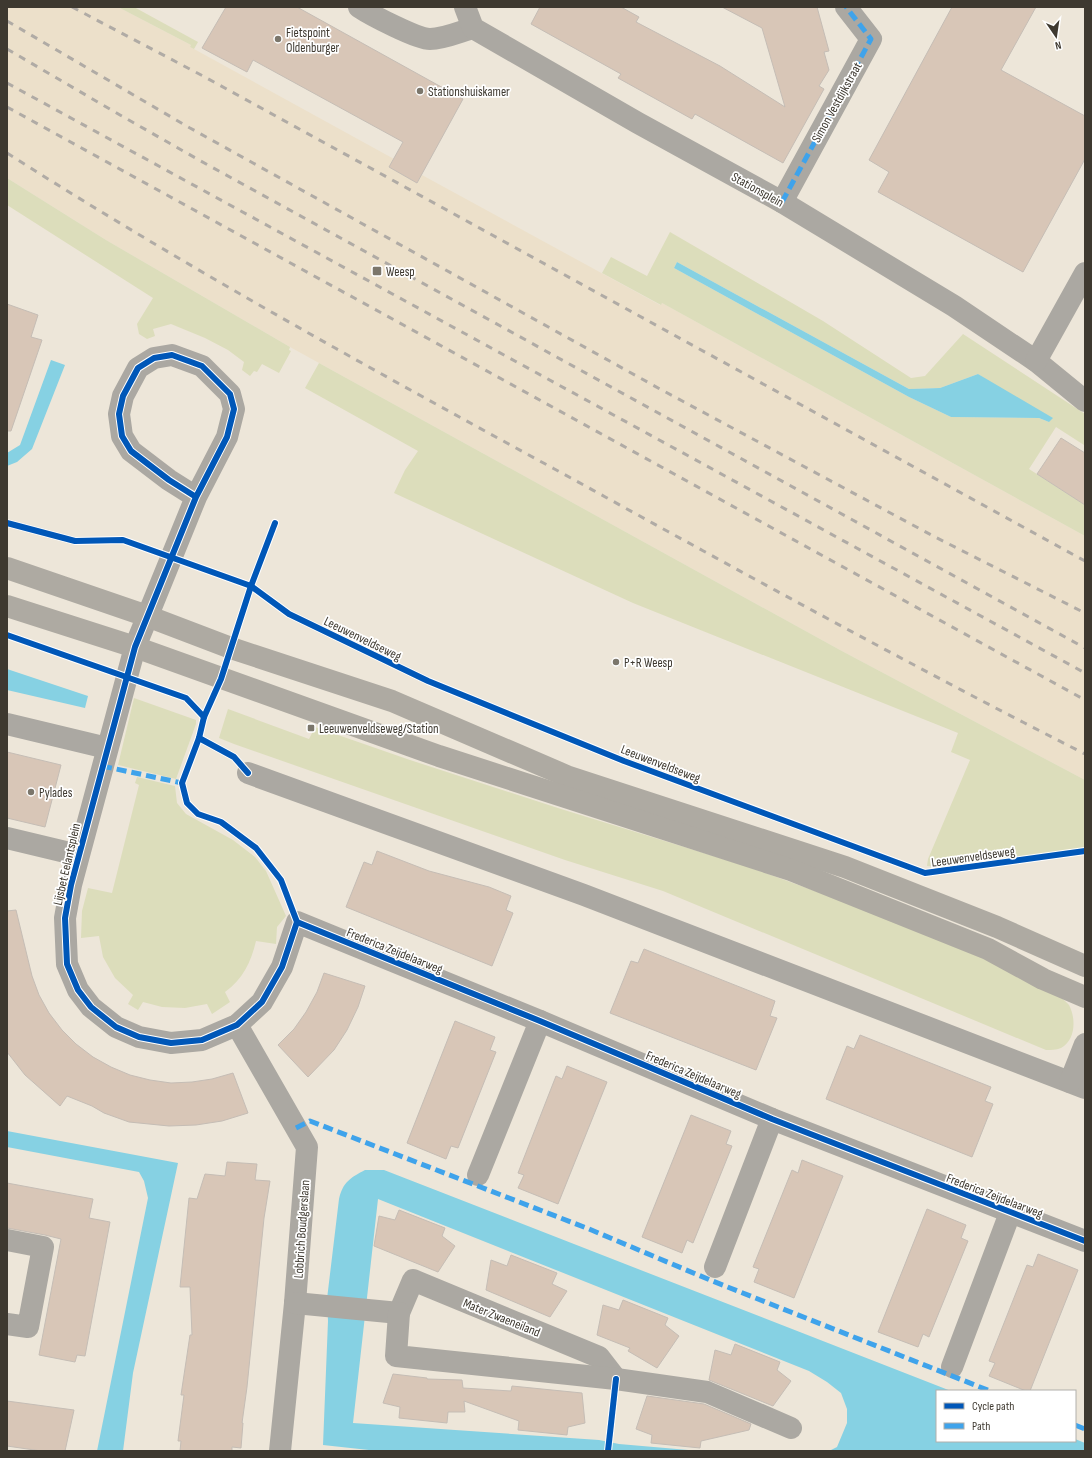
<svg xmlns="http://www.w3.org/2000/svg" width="1092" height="1458" viewBox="0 0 1092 1458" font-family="'Sofia Sans Condensed',sans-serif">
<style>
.built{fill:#ece0ca}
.green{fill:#dcddbb;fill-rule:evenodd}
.water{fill:#86d1e3}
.building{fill:#d8c6b7;stroke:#c5bdb5}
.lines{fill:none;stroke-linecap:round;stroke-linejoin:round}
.minor{stroke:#aba8a2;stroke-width:22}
.major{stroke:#aeaaa2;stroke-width:22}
.rail{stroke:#b0aba5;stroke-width:3;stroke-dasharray:7 7;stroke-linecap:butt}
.quiet{stroke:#3fa3eb;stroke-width:5;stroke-dasharray:10 5;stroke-linecap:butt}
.cycleway-casing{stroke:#fff;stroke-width:8}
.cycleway{stroke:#0057b8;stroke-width:6}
.poi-dot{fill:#7b766b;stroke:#fff;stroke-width:1.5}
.labels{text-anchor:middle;stroke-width:3.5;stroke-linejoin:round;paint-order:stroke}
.poi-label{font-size:13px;fill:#3e3930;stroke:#fff;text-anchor:start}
.street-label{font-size:13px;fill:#3e3930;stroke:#fff}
</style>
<rect width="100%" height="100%" fill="#ede6d9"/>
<path class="built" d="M7,7h111l73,38 -1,2 4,2 200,110 -5,8 28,16 5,-8 238,130 2,-2 423,233v244l-245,-130 -550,-303 -184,-107 -99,-62z"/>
<g class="green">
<path d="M118,7h16l64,35 -4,7 -4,-2 1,-2z"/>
<path d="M7,178l99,62 184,107 -1,3 2,1 -12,22 -17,-9 -5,8 -3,-1 -4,5 -8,-6 2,-8 -16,-12 -23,-12 -34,-14 -18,5 2,7 -8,3 -8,-5 -2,-10 16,-26 -146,-93z"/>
<path d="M670,232l153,89 88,57 14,-2 38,-42 122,80v29l-1,2 -28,-18 -27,42 56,36v31l-423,-233 -1,2 -59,-32 9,-16 36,19zM677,262l232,127 31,-1 38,-14 71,48 -10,-4 -88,-1 -42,-20 -235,-129z"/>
<path d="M319,363l521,287 245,130v70l-120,17 -17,1 -21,-2 1,-7 42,-99 -19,-8 7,-19 -325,-130 -239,-110 11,-23 13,-19 -113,-63z"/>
<path d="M134,698l62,22v4l-20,55 -58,-14z"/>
<path d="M228,709l81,30 6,-12 95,33 151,49 185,57 124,45 95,38 97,49c2,2 5,5 7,7 7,13 7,35 -8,43 -5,2 -10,2 -15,2l-383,-159 -98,-31 -331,-116 -15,-6z"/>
<path d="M137,777l38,9 2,17 9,11 47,26 22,17 11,14 20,45 -9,11 -1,17 -20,-3c-5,21 -13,38 -31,51l5,10 -18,12 -5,-10 -22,4 -23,-1 -19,-5 -5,8 -10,-6 5,-9 -18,-17 -12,-21 -4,-21 -18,2 1,-27 6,-23 24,5 27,-108 -4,-2z"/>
</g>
<g class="water">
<path d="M677,262l232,127 31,-1 38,-14 75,44 -4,4 -10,-4 -88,-1 -42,-20 -235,-129z"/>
<path d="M51,360l14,5 -33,84 -15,13 -10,4v-13l13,-8z"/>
<path d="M7,669l81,27 -3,12 -78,-18z"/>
<path d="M7,1131l171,32 -45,210 -10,78h-26l51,-253 -4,-17 -5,-9 -132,-25z"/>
<path d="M365,1170h19l567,221h-14v50h138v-2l10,4v8h-256l8,-4 10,-24v-14l-6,-16 -14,-11 -18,-11 -431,-172 -25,224 246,17 20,4 81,7h-322l-55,-6 5,-124 -1,-22 12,-100c4,-17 11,-21 26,-29z"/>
</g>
<g class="building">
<path d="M226,7h71l166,92 -46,84 -28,-16 14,-25 -150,-82 -6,12 -45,-24z"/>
<path d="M540,7h81l18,10 -3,5 84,44 65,41 -23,-79 -40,-21h95l12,44 -5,1 5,18 -10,16 5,3 -41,74 -88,-49 -3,5 -74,-41 3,-4 -90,-50z"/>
<path d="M952,7h84l-35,63 84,46v43l-62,113 -145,-80 11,-20 -20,-12z"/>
<path d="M7,304l31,11 -7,22 11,3 -31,91h-4z"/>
<path d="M1061,438l24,15v52l-48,-31z"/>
<path d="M7,752l54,13 -16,62 -38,-9z"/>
<path d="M377,851l52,20 60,16 22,9 -5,14 7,3 -21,53 -146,-59 18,-45 8,3z"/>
<path d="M16,910l16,66 7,19 10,18 13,17 14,14 17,13 18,10 19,8 20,5 21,3 21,-1 20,-3 21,-6 15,40 -26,8 -26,4 -27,1 -40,-4 -25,-9 -12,-7 -25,-10 -7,10 -35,-31 -18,-23v-141z"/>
<path d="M644,949l131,52 -5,15 7,2 -21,52 -146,-57 21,-52 7,2z"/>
<path d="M324,973l41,13 -7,21 -11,23 -13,20 -26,27 -30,-32 16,-16 12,-17 11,-20z"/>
<path d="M455,1021l40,16 -5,13 6,2 -38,96 -7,-2 -5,13 -39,-16z"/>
<path d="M860,1035l131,52 -6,14 8,3 -21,53 -146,-58 21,-53 7,3z"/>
<path d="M567,1066l40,16 -49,122 -40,-16 6,-13 -6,-2 38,-97 6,3z"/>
<path d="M691,1115l40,16 -5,13 6,2 -39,97 -6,-3 -5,13 -40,-16z"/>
<path d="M802,1160l41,16 -49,122 -40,-16 5,-13 -6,-2 39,-97 6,3z"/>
<path d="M227,1162l30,2 -2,16 15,1 -6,37 -17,169 -5,36h1l-2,25 -9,-1v4h-52l1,-10h-3l6,-46h-3l9,-60h2l-2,-48h-10l9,-89 8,1 8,-25 20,2z"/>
<path d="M7,1183l86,16 -4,19 21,4 -25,134 -8,-1 -2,7 -36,-7 22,-116 -16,-4 -38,-7z"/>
<path d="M927,1209l39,16 -5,13 7,3 -39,96 -6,-3 -5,13 -40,-15z"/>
<path d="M399,1210l46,18 -3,8 13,10 -17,26 -64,-26 5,-30 16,4z"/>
<path d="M1038,1254l40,16 -48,121h-4l-37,-15 6,-13 -6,-2 38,-96 6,2z"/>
<path d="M511,1255l46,18 -5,11 15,7 -17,26 -64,-27 5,-30 16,6z"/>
<path d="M623,1300l45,18 -3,7 14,11 -22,32 -29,-17 2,-3 -33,-13 6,-30 16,5z"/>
<path d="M735,1344l45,18 -3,8 14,11 -18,25 -64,-26 6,-30 16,5z"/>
<path d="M393,1374l34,4v1l35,1 1,8 48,3 1,-5 70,7 3,30 -17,4 -1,8 -49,-5 1,-9 -55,-20 1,11h-17l-1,11 -48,-5 1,-11 -17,-4z"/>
<path d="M647,1396l57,8 47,20 -2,6 -48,11 -1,7 -49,-5 1,-8 -16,-6z"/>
<path d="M7,1401l67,9 -9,41h-24l-34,-5z"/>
</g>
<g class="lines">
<g class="minor">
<path d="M359,7c12,8 58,32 71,32 14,0 29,-7 43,-11"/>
<path d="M465,7l8,21 165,95 144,79 172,104 82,55 49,40"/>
<path d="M782,202l89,-163 -25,-32"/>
<path d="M1036,361l49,-88"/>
<path d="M196,497l31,-60 7,-28 -4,-15 -28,-28 -30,-11 -18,3 -16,10 -15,28 -4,18 3,22 9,15 38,29 27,17 -61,150 -64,238 -6,33 2,46 11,26 13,17 25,20 23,10 32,6 31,-3 35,-15 25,-23 20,-35 15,-45 243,99 232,98 313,122"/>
<path d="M7,724l100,24"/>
<path d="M248,773l336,122 501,193"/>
<path d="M7,838l71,17"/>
<path d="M237,1025l70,122 -12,156 -15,148"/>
<path d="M1070,1082l15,-38"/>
<path d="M478,1175l62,-154"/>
<path d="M7,1240l36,7 -15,80 -21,-3"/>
<path d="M715,1267l57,-148"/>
<path d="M295,1303l104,10 14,-33 186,77 17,22"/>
<path d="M399,1313l-3,43 220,23 91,13 84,36"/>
<path d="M952,1367l58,-154"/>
</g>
<g class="major">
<path d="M7,568l140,48 84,32 161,53 177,76 276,90 152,60 88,39"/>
<path d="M7,606l128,41 304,109 352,114 197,79 55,30 42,18"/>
</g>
<g class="rail">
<path d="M72,7l131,69 882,485"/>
<path d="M7,21l183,107 470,261 275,148 150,76"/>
<path d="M7,49l113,66 79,45 886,488"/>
<path d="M7,83l1078,590"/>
<path d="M7,107l1078,593"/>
<path d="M7,153c180,115 366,217 553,319 174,96 348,192 525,282"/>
</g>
<g class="quiet">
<path d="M782,202l89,-163 -25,-32"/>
<path d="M102,766l80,17"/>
<path d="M296,1128l14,-7 279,108 121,51 280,111"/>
<path d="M1075,1425l10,4"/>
</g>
<g class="cycleway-casing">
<g id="cycleway">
<path d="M196,497l31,-60 7,-28 -4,-15 -28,-28 -30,-11 -18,3 -16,10 -15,28 -4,18 3,22 9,15 38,29 27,17 -61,150 -64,238 -6,33 2,46 11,26 13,17 25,20 23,10 32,6 31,-3 35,-15 25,-23 20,-35 15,-45 -16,-42 -25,-32 -35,-26 -23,-8 -11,-11 -5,-20 17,-45 5,-21 17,-38 30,-93 24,-63"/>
<path d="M7,523l68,18 48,-1 128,46 38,28 139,67 196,80 301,112 160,-22"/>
<path d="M7,635l179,63 18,19"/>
<path d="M199,738l35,19 14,16"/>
<path d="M297,922l243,99 232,98 313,122"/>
<path d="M608,1451l8,-72"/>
</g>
</g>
<use href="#cycleway" class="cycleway"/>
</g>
<g class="poi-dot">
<circle cx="278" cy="39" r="4"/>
<circle cx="420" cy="91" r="4"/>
<rect x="372" y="266" width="10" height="10" rx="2"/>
<circle cx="616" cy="662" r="4"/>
<rect x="307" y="724" width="8" height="8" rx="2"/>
<circle cx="31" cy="792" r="4"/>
</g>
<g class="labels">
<g class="poi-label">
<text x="286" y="37">Fietspoint<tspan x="286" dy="15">Oldenburger</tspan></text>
<text x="428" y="96">Stationshuiskamer</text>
<text x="386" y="276">Weesp</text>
<text x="624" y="667">P+R Weesp</text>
<text x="319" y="733">Leeuwenveldseweg/Station</text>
<text x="39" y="797">Pylades</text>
</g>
<g class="street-label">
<text transform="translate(836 102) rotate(-61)" y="5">Simon Vestdijkstraat</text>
<text transform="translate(758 189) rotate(29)" y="5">Stationsplein</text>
<text transform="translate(363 638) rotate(26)" y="5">Leeuwenveldseweg</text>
<text transform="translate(661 763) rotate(21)" y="5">Leeuwenveldseweg</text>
<text transform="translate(973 856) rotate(-8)" y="5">Leeuwenveldseweg</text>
<text transform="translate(66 864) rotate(-77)" y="5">Lijsbet Eelantsplein</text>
<text transform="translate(395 950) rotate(22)" y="5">Frederica Zeijdelaarweg</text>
<text transform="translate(694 1074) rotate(23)" y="5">Frederica Zeijdelaarweg</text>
<text transform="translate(995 1195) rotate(21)" y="5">Frederica Zeijdelaarweg</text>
<text transform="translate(301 1229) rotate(-86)" y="5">Lobbrich Boudgerslaan</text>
<text transform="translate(502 1317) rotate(22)" y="5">Mater Zwaeneiland</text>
</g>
</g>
<rect width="1092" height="1458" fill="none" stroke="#3e3930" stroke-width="16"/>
<rect x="936" y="1390" width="140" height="52" fill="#ffffff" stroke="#b2b0ac"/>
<rect x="944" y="1403" width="20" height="6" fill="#0057b8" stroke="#b2b0ac"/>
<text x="972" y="1410" font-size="12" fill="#3e3930">Cycle path</text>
<rect x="944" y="1423" width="20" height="6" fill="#3fa3eb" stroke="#b2b0ac"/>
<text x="972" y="1430" font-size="12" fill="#3e3930">Path</text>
<g transform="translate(1056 36) rotate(167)" stroke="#ffffff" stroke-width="3" paint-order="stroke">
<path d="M0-3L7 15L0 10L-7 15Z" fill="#3e3930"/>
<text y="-6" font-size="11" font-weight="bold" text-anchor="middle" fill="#3e3930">N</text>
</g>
</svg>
